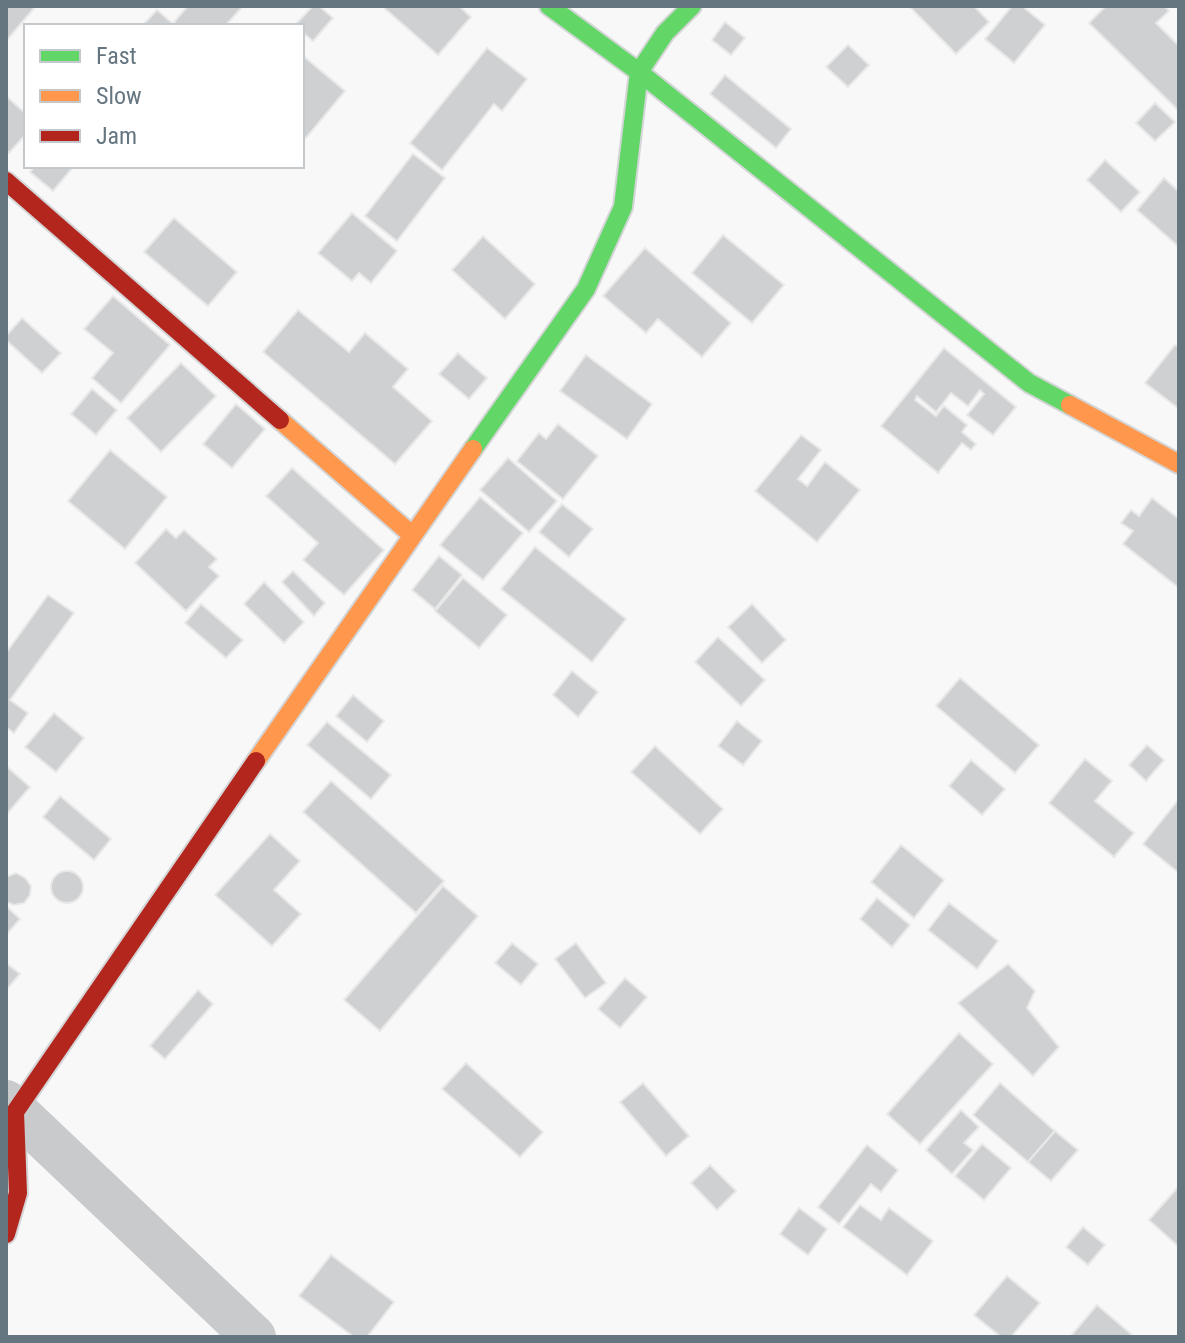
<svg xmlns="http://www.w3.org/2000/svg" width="1185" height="1343" viewBox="0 0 1185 1343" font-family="'Roboto Condensed',sans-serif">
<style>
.building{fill:#cfd0d1;stroke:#e8e8e8;stroke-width:2}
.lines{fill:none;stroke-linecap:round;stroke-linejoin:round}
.fast-casing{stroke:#d4d5d6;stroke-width:22}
.slow-casing{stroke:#d4d5d6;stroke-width:22}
.jam-casing{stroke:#d4d5d6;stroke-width:22}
.street{stroke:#c9cacb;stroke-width:44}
.fast{stroke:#63d668;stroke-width:18}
.slow{stroke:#ff974d;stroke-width:18}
.jam{stroke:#b3261e;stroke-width:18}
</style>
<rect width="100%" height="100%" fill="#f8f8f8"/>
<g class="building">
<path d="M6,6h30l-30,35z"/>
<path d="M188,6h55l-18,20h-46l-5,-4z"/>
<path d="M313,6h6l14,12 -20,23 -11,-9v-6l-7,-1z"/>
<path d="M382,6h77l12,11 -33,38z"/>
<path d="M909,6h65l15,16 -33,32z"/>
<path d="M1012,6h10l23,19 -31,38 -29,-24z"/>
<path d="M1106,6h58l5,5 -13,12 23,23v65l-90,-88z"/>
<path d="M157,10l16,14 -2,2h-29z"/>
<path d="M725,22l20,16 -14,17 -19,-15z"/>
<path d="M848,45l21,20 -21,22 -22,-20z"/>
<path d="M487,48l40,31 -25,32 -8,-7 -52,66 -32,-27z"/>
<path d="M302,55l43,36 -39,47 -4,-3z"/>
<path d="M725,75l66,54 -15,19 -66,-54z"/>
<path d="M6,96l20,18v20l-17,19 -3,-3z"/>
<path d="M1155,103l20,19 -20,19 -19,-18z"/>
<path d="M413,154l32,24 -48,63 -32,-25z"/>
<path d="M1105,160l35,32 -19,20 -34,-32z"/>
<path d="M35,166h39l-21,25 -23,-19z"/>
<path d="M1164,178l15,14v55l-42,-37z"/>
<path d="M352,213l45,38 -26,32 -12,-10 -7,8 -34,-28z"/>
<path d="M174,218l63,54 -29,34 -64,-54z"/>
<path d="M723,235l61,50 -32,38 -60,-50z"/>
<path d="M483,236l52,48 -30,35 -53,-49z"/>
<path d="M645,248l86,75 -29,34 -44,-38 -12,14 -43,-37z"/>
<path d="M113,296l57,49 -49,58 -29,-25 21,-25 -29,-24z"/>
<path d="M298,310l51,42 16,-19 43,36 -15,18 39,34 -37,43 -132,-112z"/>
<path d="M22,318l39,35 -19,20 -36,-33v-4z"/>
<path d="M1175,345l4,2 -1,61 -33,-25z"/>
<path d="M944,348l72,59 -23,28 -26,-20 17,-21 -4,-4 -12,16 -17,-13 -15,19 -19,-16 -2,4 21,16 8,-10 23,19 -5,7 14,12 -5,6 -9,-7 -24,30 -57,-47z"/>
<path d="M458,353l29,25 -18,21 -30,-25z"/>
<path d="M586,355l66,49 -25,35 -67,-48z"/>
<path d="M181,363l35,33 -55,56 -34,-34z"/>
<path d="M92,389l25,21 -21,25 -25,-21z"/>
<path d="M236,404l29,25 -33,39 -29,-24z"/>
<path d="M558,424l40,32 -35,43 -46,-38 22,-28 7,6z"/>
<path d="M801,435l20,15 -23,29 9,7 18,-24 35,28 -43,52 -62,-51z"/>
<path d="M110,450l57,47 -42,52 -57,-48z"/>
<path d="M508,458l49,43 -28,31 -49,-42z"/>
<path d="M292,468l92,82 -40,45 -41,-35 15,-17 -52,-47z"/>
<path d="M480,497l43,36 -40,47 -43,-35z"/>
<path d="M1152,498l27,21v69l-56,-44 10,-13 -12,-8 10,-13 8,6z"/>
<path d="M562,504l31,25 -24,28 -30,-25z"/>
<path d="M166,529l10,9 8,-8 33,29 -8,8 10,9 -33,35 -51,-48z"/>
<path d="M535,547l91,72 -34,43 -91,-73z"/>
<path d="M439,556l23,19 -27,34 -23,-19z"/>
<path d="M293,571l32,32 -11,13 -32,-34z"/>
<path d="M463,578l44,37 -28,33 -44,-37z"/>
<path d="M264,582l40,40 -20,21 -40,-39z"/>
<path d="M48,595l26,18 -64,87 18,13 -14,20 -8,-6v-74z"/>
<path d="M201,604l42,36 -17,18 -41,-35z"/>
<path d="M752,604l34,36 -24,23 -34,-36z"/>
<path d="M718,637l47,43 -24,26 -46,-44z"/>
<path d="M572,671l26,21 -20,25 -25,-22z"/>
<path d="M960,678l79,67 -24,28 -79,-67z"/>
<path d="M353,695l31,26 -17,21 -31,-26z"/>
<path d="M54,713l30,25 -28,34 -31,-25z"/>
<path d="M737,721l25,20 -19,24 -25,-19z"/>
<path d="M327,722l64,53 -20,24 -64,-54z"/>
<path d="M1147,745l17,15 -18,21 -17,-16z"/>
<path d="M655,746l68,63 -23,25 -69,-62z"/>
<path d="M1085,759l27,22 -17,20 39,32 -20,24 -65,-54z"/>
<path d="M971,760l34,29 -23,26 -33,-29z"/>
<path d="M6,766l24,21 -24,28z"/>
<path d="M331,781l113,100 -28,32 -113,-101z"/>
<path d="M60,796l51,43 -17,21 -51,-43z"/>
<path d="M1179,799v74l-36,-29z"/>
<path d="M270,834l30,27 -26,29 27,24 -29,32 -57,-51z"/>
<path d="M901,845l43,35 -30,38 -43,-36z"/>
<circle cx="67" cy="887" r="16"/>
<path d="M16,873l9,5 6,8 -1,9 -6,8 -10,2 -8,-3v-25z"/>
<path d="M443,886l35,30 -98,115 -36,-31z"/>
<path d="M877,898l33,27 -18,22 -32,-28z"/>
<path d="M949,903l49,38 -21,28 -49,-39z"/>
<path d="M6,906l14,13 -14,16z"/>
<path d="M512,943l26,21 -17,21 -26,-22z"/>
<path d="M576,943l30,40 -21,15 -30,-39z"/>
<path d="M6,963l14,11 -14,16z"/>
<path d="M1008,964l27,27 -8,17 32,39 -26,29 -75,-73z"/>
<path d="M625,978l22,19 -27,31 -22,-19z"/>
<path d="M198,990l15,14 -48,55 -15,-13z"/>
<path d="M959,1033l34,31 -73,80 -33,-30z"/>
<path d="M466,1063l77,69 -23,25 -78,-68z"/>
<path d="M643,1083l46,53 -23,20 -46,-54z"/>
<path d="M1000,1083l55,48 -27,31 -55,-47z"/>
<path d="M961,1110l18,17 -15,16 9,7 -21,24 -26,-24z"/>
<path d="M1055,1131l23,19 -27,31 -23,-19z"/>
<path d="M982,1144l29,24 -27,32 -29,-24z"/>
<path d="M867,1145l31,25 -17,22 -10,-8 -32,40 -21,-17z"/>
<path d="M710,1165l26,26 -19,19 -26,-27z"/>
<path d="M1179,1186v61l-30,-27z"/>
<path d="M860,1205l21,15 8,-12 44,33 -26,34 -64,-48z"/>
<path d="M799,1208l28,21 -19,26 -28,-21z"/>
<path d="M1083,1227l22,18 -17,20 -22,-18z"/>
<path d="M331,1255l63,47 -27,35h-13l-55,-41z"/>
<path d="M1007,1276l33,27 -29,34h-10l-27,-22z"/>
<path d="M1097,1305l34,29 -3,3h-58z"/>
</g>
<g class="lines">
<g class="fast-casing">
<g id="fast">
<path d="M549,6l90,66 390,311 41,22"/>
<path d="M473,449l113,-160 37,-82 16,-135 26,-39 27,-27"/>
</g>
</g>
<g class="slow-casing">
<g id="slow">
<path d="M1070,405l109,59"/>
<path d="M280,420l132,115"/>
<path d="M256,761l217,-312"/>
</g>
</g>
<g class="jam-casing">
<g id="jam">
<path d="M6,181l274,239"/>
<path d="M6,1234l12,-41 -3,-81 241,-351"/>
</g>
</g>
<path class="street" d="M6,1102l248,235"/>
<use href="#fast" class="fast"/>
<use href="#slow" class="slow"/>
<use href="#jam" class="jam"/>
</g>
<rect width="1185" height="1343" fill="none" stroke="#667680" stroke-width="16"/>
<rect x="24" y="24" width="280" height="144" fill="#ffffff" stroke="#c2c8cc" stroke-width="2"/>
<rect x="40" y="50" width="40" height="12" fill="#63d668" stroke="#c2c8cc" stroke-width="2"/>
<text x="96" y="64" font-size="24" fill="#667680">Fast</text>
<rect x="40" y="90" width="40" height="12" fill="#ff974d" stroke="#c2c8cc" stroke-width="2"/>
<text x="96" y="104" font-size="24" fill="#667680">Slow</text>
<rect x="40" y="130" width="40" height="12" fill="#b3261e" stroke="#c2c8cc" stroke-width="2"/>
<text x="96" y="144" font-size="24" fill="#667680">Jam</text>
</svg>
